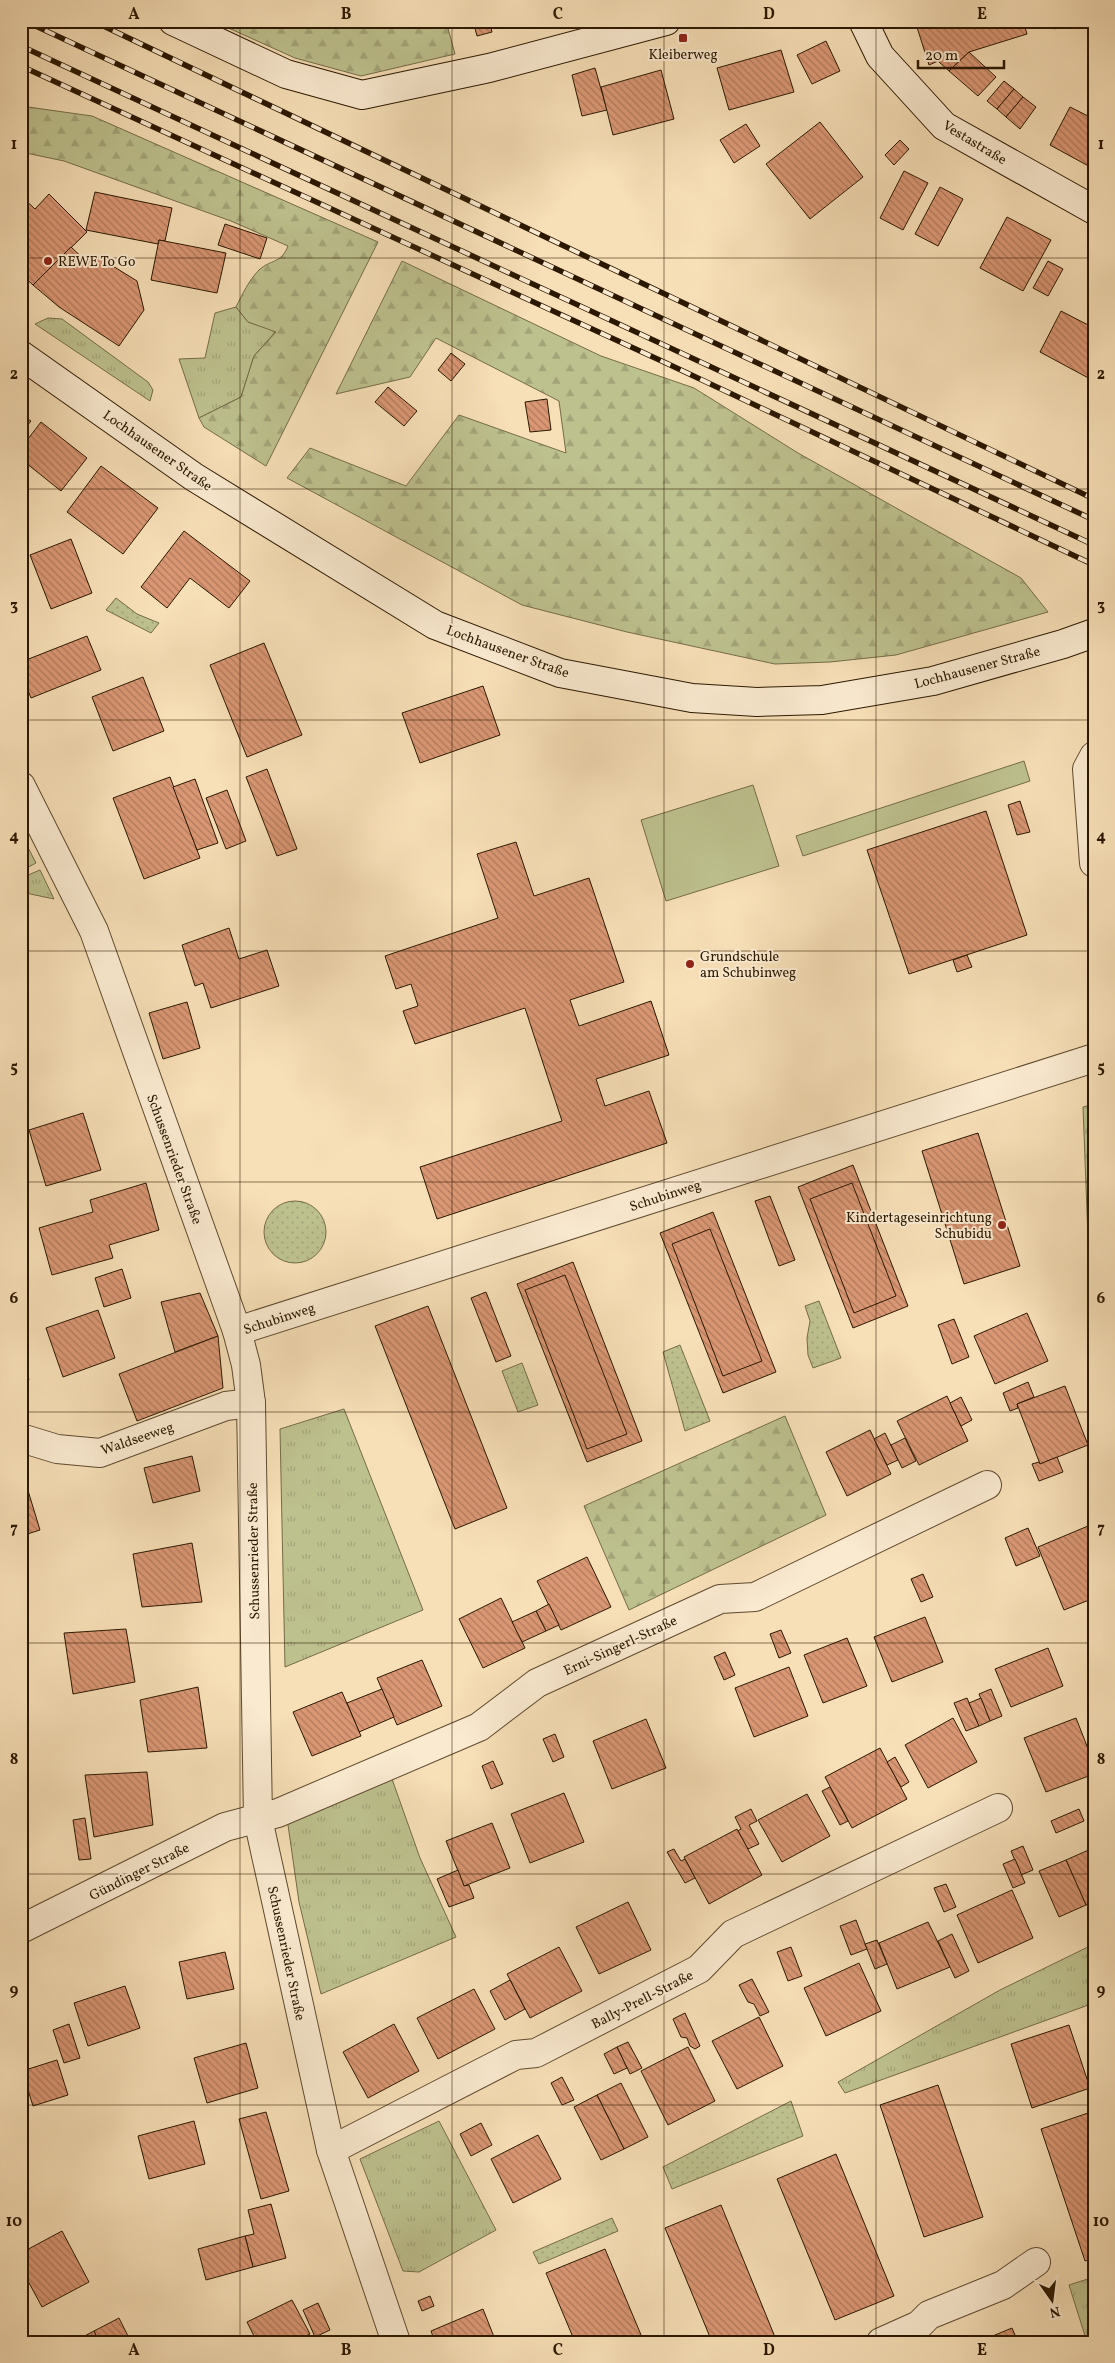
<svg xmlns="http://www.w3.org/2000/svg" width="1115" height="2363" viewBox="0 0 1115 2363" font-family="Vollkorn,serif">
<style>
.grass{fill:url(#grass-tufts);stroke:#746c48}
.forest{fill:url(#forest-firs);stroke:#746c48}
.park{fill:url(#park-dots);stroke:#746c48}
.garden{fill:#bdc18e;stroke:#746c48}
.building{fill:url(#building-back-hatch);stroke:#2b1801}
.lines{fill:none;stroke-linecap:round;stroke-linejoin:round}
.street-casing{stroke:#5e4a2e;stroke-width:30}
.secondary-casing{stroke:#2b1801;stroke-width:30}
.street{stroke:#faead0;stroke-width:28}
.secondary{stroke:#faead0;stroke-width:28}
.rail-casing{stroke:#2b1801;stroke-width:5.5}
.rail{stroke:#faead0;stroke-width:4;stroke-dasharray:11;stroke-linecap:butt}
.grid{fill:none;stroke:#2b1801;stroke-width:1;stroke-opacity:0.55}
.poi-dot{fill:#8f2418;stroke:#faead0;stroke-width:2}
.labels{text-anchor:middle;stroke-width:4;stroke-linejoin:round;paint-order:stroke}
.poi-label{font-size:14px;fill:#2b1801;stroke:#faead0;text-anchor:start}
.street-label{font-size:14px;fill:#2b1801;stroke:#faead0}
.neatline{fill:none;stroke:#2b1801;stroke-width:2}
.grid-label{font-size:16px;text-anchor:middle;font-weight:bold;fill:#2b1801}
</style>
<defs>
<pattern id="grass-tufts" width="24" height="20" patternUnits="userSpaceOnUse" patternTransform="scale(1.25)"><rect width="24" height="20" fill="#bdc18e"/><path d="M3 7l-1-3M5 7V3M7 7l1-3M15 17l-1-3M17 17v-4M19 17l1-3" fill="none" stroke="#a3a579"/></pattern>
<pattern id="forest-firs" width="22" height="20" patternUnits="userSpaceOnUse" patternTransform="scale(1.25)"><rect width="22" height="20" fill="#bdc18e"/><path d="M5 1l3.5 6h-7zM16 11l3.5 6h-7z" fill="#a3a579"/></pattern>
<pattern id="park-dots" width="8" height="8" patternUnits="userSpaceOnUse" patternTransform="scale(1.25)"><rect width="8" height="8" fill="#bdc18e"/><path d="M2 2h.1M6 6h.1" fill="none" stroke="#a3a579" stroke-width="1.8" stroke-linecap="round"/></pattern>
<pattern id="building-back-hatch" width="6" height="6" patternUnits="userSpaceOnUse" patternTransform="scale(1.25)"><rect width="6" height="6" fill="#da9774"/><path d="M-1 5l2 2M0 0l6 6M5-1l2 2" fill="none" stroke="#b17a5d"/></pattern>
</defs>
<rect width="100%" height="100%" fill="#f7dfb7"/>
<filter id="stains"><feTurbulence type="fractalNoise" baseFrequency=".004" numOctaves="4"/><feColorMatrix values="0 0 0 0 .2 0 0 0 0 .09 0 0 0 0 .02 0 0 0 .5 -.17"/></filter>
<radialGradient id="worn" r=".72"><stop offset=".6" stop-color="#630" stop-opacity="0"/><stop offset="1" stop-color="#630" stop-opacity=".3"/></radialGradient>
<g class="grass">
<path d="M236,307l12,15 28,9 -22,25 -13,41 -42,21 -20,-59 26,-1 10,-45z"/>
<path d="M48,318l14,1 86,63 5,8 -3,11 -115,-77z"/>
<path d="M21,834l15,29 -15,8z"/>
<path d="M40,870l14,29 -33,-7v-14z"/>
<path d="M1094,1104v160l-5,1 -6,-158z"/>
<path d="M344,1409l79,201 -138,57 -5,-238z"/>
<path d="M392,1779l28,79 36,79 -135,57 -22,-92 -12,-84z"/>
<path d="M1094,1944v59l-249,90 -7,-11 162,-92z"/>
<path d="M439,2121l57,109 -77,42 -16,-1 -43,-112z"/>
<path d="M1094,2277v65h-7l-18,-57z"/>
</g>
<g class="forest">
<path d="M213,21h233l9,33 -94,22 -66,-18z"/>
<path d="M21,106l71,10 286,126 -112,224 -62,-39 -5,-9 42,-21 13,-41 22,-24 -28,-10 -12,-15c6,-12 13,-27 23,-37 12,-11 22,-6 29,-24l-57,-25 -167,-60 -43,-9z"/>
<path d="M402,261l199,95 93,32 104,65 223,125 27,34 -152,43 -66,7 -55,2 -148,-32 -105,-27 -235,-127 23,-30 96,38 53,-71 107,38 -7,-52 -123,-63 -26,39 -74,17z"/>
<path d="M785,1416l41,99 -197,95 -45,-104z"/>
</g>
<g class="park">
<path d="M116,598l21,16 22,9 -8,10 -45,-23z"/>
<circle cx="295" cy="1232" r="31"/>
<path d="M819,1301l22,57 -28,10 -5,-13 -1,-17 3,-17 -5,-15z"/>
<path d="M680,1345l30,76 -25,10 -22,-79z"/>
<path d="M522,1363l16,42 -20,7 -16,-41z"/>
<path d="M791,2101l12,35 -131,53 -9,-22z"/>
<path d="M612,2218l6,13 -79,33 -6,-12z"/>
</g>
<g class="garden">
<path d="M1024,761l6,20 -227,75 -7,-20z"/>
<path d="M753,785l26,81 -113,35 -25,-81z"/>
</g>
<g class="building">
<path d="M473,21h16l3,11 -15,4z"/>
<path d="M489,21h24l-22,6z"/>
<path d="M915,21h108l4,13 -58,18 -20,19 -11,-10 -9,4z"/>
<path d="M1023,21h21l-20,6z"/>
<path d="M1052,21h27l-25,8z"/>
<path d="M826,41l14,30 -28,13 -15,-29z"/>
<path d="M781,50l13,42 -65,18 -12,-42z"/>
<path d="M969,52l27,25 -18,19 -29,-25z"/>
<path d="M595,68l12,42 -25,6 -10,-41z"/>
<path d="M661,70l13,49 -61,16 -12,-48z"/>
<path d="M1004,81l10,8 -17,20 -10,-8z"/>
<path d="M1014,89l9,8 -17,20 -9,-8z"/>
<path d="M1023,97l13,10 -16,22 -14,-12z"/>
<path d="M1070,107l24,12v50l-44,-24z"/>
<path d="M820,122l43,55 -53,42 -44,-55z"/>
<path d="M746,124l14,22 -26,17 -14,-23z"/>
<path d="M900,140l9,9 -15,16 -9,-10z"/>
<path d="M904,171l24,12 -25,47 -23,-12z"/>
<path d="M940,187l23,12 -25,47 -23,-12z"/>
<path d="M95,192l77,16 -7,33 -6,-1 -1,4 -72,-14z"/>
<path d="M49,194l38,38 -54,53 -12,-11v-78l14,13z"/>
<path d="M1007,217l44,23 -28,51 -43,-23z"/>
<path d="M225,224l42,14 -7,21 -42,-14z"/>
<path d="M159,240l67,13 -9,40 -66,-13z"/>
<path d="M71,247l17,16 7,-8 42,26 7,29 -25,36 -60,-39 -26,-22z"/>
<path d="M1048,261l15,8 -15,27 -15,-8z"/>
<path d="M1061,311l33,17v53l-54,-29z"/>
<path d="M451,353l14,11 -14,17 -13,-11z"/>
<path d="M388,387l29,24 -13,15 -29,-24z"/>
<path d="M547,399l4,31 -21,2 -5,-30z"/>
<path d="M21,415l10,6 -10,12z"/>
<path d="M41,422l46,36 -26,33 -40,-32v-11z"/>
<path d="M101,466l57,42 -35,46 -56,-42z"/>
<path d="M184,531l66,50 -21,27 -39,-30 -23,30 -26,-21z"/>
<path d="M71,539l21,54 -41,16 -21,-54z"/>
<path d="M87,636l14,34 -70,28 -10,-25v-11z"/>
<path d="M264,643l38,92 -55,22 -37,-92z"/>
<path d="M143,677l21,54 -51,20 -21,-54z"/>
<path d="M483,686l17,49 -80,28 -18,-50z"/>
<path d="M267,769l30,80 -20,7 -31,-79z"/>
<path d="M170,777l30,81 -56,21 -31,-81z"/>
<path d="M195,779l23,64 -21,7 -24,-63z"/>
<path d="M227,790l19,51 -20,8 -20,-51z"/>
<path d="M1020,801l10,31 -13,3 -9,-30z"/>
<path d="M986,811l41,124 -118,39 -42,-124z"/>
<path d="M516,842l18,54 55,-18 35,104 -54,18 9,26 72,-25 18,54 -73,24 9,27 44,-15 18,52 -230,76 -17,-52 142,-46 -37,-113 -110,36 -12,-33 15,-5 -7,-22 -15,5 -11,-33 113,-38 -21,-64z"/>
<path d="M229,928l10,31 28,-9 12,36 -68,22 -8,-25 -8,3 -13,-41z"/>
<path d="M967,955l5,12 -15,5 -4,-12z"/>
<path d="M187,1002l13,46 -37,11 -14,-46z"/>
<path d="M83,1113l18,57 -55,16 -17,-56z"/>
<path d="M978,1133l42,133 -56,18 -42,-133z"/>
<path d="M853,1165l55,141 -55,22 -55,-141z"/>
<path d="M146,1183l13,47 -50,15 4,13 -61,17 -13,-47 54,-16 -3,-12z"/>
<path d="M852,1183l44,113 -42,17 -44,-114z"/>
<path d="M770,1196l25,64 -16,6 -24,-65z"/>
<path d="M713,1212l63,160 -53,21 -63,-160z"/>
<path d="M710,1229l52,132 -39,15 -51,-132z"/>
<path d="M573,1262l69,179 -55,21 -70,-178z"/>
<path d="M122,1269l9,29 -27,9 -9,-29z"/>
<path d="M565,1275l62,159 -40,15 -62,-159z"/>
<path d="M486,1292l25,64 -15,6 -25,-64z"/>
<path d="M200,1293l18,43 -43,16 -14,-50z"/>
<path d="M428,1306l79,202 -52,21 -80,-203z"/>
<path d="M98,1310l17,48 -52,19 -17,-49z"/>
<path d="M1027,1313l21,48 -53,23 -21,-48z"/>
<path d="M954,1319l15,38 -17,7 -14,-39z"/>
<path d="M218,1336l5,52 -86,33 -18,-47z"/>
<path d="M21,1352l8,28 -8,2z"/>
<path d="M1028,1382l6,15 -17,7 1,4 -8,3 -7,-18z"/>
<path d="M1065,1386l23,59 -48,19 -23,-60z"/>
<path d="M947,1396l21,45 -49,24 -22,-44z"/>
<path d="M961,1397l11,23 -11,6 -11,-23z"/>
<path d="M870,1430l21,44 -44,22 -21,-44z"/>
<path d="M885,1433l13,27 -11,5 -13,-26z"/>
<path d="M905,1438l11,23 -14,7 -11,-23z"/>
<path d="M192,1456l8,35 -47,12 -9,-35z"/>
<path d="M1057,1457l6,15 -24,9 -7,-17 7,-2 1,2z"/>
<path d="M26,1484l14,46 -19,6v-50z"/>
<path d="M1088,1526l6,14v58l-30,12 -26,-63z"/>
<path d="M1028,1528l12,28 -24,10 -11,-28z"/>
<path d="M192,1543l10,59 -60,5 -9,-53z"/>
<path d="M587,1557l24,50 -50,23 -24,-49z"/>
<path d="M923,1574l10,23 -12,5 -10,-23z"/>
<path d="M501,1598l24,50 -42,20 -24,-49z"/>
<path d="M549,1604l10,21 -13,6 -10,-20z"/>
<path d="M536,1611l10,20 -24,11 -10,-20z"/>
<path d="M925,1617l18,45 -51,20 -18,-45z"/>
<path d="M126,1629l9,53 -62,12 -9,-61z"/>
<path d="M781,1630l10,23 -12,5 -9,-24z"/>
<path d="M847,1638l20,48 -44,17 -19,-48z"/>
<path d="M1048,1648l15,38 -52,21 -16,-38z"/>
<path d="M725,1652l10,23 -11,5 -10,-23z"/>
<path d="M422,1660l20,46 -45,19 -20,-47z"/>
<path d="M789,1667l19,49 -54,21 -19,-49z"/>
<path d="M198,1687l9,61 -59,4 -8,-52z"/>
<path d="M382,1689l12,28 -35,15 -12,-29z"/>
<path d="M991,1689l11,27 -12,5 -11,-27z"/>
<path d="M342,1692l19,44 -49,20 -19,-44z"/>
<path d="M967,1698l12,28 -13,5 -12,-28z"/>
<path d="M981,1698l9,23 -11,5 -10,-23z"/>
<path d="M953,1718l24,44 -49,26 -23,-43z"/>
<path d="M1076,1718l18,46v10l-48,18 -22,-54z"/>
<path d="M646,1719l20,49 -54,21 -19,-48z"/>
<path d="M555,1734l9,23 -11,5 -10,-23z"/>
<path d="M880,1748l27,51 -55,29 -27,-51z"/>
<path d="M895,1757l14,25 -8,5 -14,-25z"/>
<path d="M493,1761l10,23 -12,5 -9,-23z"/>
<path d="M147,1772l6,53 -59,12 -9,-62z"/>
<path d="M830,1787l18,34 -8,4 -18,-34z"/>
<path d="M564,1793l20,49 -54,21 -19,-49z"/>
<path d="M807,1794l23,42 -48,26 -24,-42z"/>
<path d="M751,1809l6,12 -8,4 10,19 -11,5 -10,-18 3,-2 -6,-12z"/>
<path d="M1079,1809l5,12 -28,12 -5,-12z"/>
<path d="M85,1818l6,41 -12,1 -6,-40z"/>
<path d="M492,1823l18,45 -46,18 -18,-45z"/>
<path d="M737,1829l25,46 -53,29 -25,-47z"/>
<path d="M1023,1846l10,24 -12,5 -10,-24z"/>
<path d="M1093,1848l1,54 -8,3 -20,-45z"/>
<path d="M674,1849l7,12 4,-2 10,19 -10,5 -18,-31z"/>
<path d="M1015,1859l10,24 -12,5 -10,-24z"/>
<path d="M1066,1860l20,45 -27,12 -20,-46z"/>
<path d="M458,1870l6,16 5,-1 5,13 -25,9 -12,-28z"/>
<path d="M946,1884l10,23 -12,5 -10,-24z"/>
<path d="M1012,1890l21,48 -55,25 -21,-48z"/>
<path d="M628,1902l23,48 -52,24 -23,-47z"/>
<path d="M856,1920l11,29 -16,6 -11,-29z"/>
<path d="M928,1922l22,45 -53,22 -18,-46z"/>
<path d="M952,1934l17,37 -14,7 -17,-37z"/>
<path d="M877,1940l10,24 -12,5 -10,-25z"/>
<path d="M559,1947l23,44 -52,27 -23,-44z"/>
<path d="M791,1947l11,29 -14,5 -11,-29z"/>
<path d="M225,1952l9,37 -47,10 -8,-37z"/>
<path d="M859,1963l22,48 -55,25 -22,-48z"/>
<path d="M752,1979l17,33 -9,4 -6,-12 -6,-2 -9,-17z"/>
<path d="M510,1980l15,29 -20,11 -15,-29z"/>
<path d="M125,1986l15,42 -52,18 -14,-43z"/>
<path d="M474,1989l21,40 -57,30 -21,-41z"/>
<path d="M685,2013l15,33 -5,3 -5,-3 -3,-8 -6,-1 -8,-18z"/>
<path d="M759,2017l24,49 -46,23 -25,-48z"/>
<path d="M69,2024l11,34 -16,5 -11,-33z"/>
<path d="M394,2024l25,47 -51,27 -25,-46z"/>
<path d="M1069,2025l21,63 -58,20 -21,-64z"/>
<path d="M628,2042l14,26 -12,6 -13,-27z"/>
<path d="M246,2043l12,45 -51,15 -13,-45z"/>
<path d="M617,2047l10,21 -13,6 -10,-20z"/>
<path d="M688,2047l27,54 -47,24 -27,-54z"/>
<path d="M57,2060l11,35 -35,11 -11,-35z"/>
<path d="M562,2077l12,23 -12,5 -11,-22z"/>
<path d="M621,2083l27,54 -24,12 -27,-54z"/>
<path d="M938,2085l45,132 -59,20 -44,-132z"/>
<path d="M597,2095l27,54 -23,11 -27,-53z"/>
<path d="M1094,2111v147l-9,3 -44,-132z"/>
<path d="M266,2112l23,79 -28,8 -22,-80z"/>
<path d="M194,2121l11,43 -56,15 -11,-43z"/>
<path d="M481,2123l11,22 -21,11 -11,-22z"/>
<path d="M538,2135l23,44 -48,24 -22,-44z"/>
<path d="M836,2154l58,142 -59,24 -58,-141z"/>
<path d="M271,2204l15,54 -33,9 -8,-31 9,-2 -6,-24z"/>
<path d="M721,2205l56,137h-65l-47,-114z"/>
<path d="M62,2231l27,51 -47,25 -21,-39v-15z"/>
<path d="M245,2236l8,31 -47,13 -8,-31z"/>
<path d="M605,2249l39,93h-69l-29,-69z"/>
<path d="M430,2296l4,10 -12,5 -4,-10z"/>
<path d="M292,2300l18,34 -16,8h-37l-10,-20z"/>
<path d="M318,2303l12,27 -15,7 -12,-27z"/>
<path d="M483,2309l13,33h-61l-4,-11z"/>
<path d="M119,2318l12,24h-32l-5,-11z"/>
<path d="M1012,2328l6,14h-40z"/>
<path d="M94,2331l5,11h-26z"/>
</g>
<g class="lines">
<g class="street-casing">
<g id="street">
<path d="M1094,756l-7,13 7,94"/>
<path d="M21,786l73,145 143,400 9,34 5,38 7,416 73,331 65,192"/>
<path d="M237,1331l857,-273"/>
<path d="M21,1438l36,11 43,4 126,-47 25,-3"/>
<path d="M21,1929l204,-102 53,-14 201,-86 58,-44 183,-84 35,-2 232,-112"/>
<path d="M331,2150l185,-95 20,-2 163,-84 34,-35 265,-126"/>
<path d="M881,2342l38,-17 10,-10 74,-30 33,-23"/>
</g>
</g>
<g class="secondary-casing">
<g id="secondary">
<path d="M173,21l113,53 76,21 127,-27 177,-47"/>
<path d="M863,21l17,35 64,70 150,84"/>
<path d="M21,355l173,122 241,148 125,48 132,25 65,4 65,-2 111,-19 130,-37 31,-11"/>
</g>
</g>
<use href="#street" class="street"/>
<use href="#secondary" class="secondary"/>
<g class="rail-casing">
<g id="rail">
<path d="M25,21l1069,499"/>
<path d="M93,21l1001,478"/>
<path d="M21,46l1073,499"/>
<path d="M21,66l645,297 428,202"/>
</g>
</g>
<use href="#rail" class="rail"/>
</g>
<path class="grid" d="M240,21v2321M452,21v2321M664,21v2321M876,21v2321M21,258h1073M21,489h1073M21,720h1073M21,951h1073M21,1182h1073M21,1412h1073M21,1643h1073M21,1874h1073M21,2105h1073"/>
<g class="poi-dot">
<rect x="678" y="33" width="10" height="10" rx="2.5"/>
<circle cx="48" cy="261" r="5"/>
<circle cx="690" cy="964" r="5"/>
<circle cx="1002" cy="1225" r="5"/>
</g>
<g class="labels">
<g class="poi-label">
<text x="683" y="59" text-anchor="middle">Kleiberweg</text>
<text x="58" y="266">REWE To Go</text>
<text x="700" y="961">Grundschule<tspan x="700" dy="16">am Schubinweg</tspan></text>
<text x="992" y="1222" text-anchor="end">Kindertageseinrichtung<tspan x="992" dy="16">Schubidu</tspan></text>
</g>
<g class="street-label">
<text transform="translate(975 142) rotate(31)" y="5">Vestastraße</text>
<text transform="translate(158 450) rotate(35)" y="5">Lochhausener Straße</text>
<text transform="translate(508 651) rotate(20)" y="5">Lochhausener Straße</text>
<text transform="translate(977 667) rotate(-15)" y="5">Lochhausener Straße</text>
<text transform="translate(175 1159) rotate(70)" y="5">Schussenrieder Straße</text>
<text transform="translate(665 1195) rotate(-18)" y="5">Schubinweg</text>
<text transform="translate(279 1318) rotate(-18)" y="5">Schubinweg</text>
<text transform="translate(137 1438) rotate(-19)" y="5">Waldseeweg</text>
<text transform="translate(253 1551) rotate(-91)" y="5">Schussenrieder Straße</text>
<text transform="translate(620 1645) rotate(-25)" y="5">Erni-Singerl-Straße</text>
<text transform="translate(139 1871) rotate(-27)" y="5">Gündinger Straße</text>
<text transform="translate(287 1953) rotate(78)" y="5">Schussenrieder Straße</text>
<text transform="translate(642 1999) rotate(-27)" y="5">Bally-Prell-Straße</text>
</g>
</g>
<rect width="1115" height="2363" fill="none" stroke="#f7dfb7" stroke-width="55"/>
<g transform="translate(1052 2300) rotate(166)" stroke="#faead0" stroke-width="4" paint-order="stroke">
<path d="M0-4L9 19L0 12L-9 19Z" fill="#2b1801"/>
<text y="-8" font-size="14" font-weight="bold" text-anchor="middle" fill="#2b1801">N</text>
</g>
<path d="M918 60v8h86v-8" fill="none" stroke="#2b1801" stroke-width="2.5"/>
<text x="925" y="60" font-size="15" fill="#2b1801" stroke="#faead0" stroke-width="4" paint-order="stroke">20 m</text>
<rect x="28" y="28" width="1060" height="2308" class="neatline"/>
<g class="grid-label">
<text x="134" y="19">A</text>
<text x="346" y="19">B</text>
<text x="558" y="19">C</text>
<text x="769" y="19">D</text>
<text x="982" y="19">E</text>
<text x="14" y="149">1</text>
<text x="1101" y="149">1</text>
<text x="14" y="379">2</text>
<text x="1101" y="379">2</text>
<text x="14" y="610">3</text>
<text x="1101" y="610">3</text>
<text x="14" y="841">4</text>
<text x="1101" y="841">4</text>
<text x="14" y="1072">5</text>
<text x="1101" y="1072">5</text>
<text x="14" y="1303">6</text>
<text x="1101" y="1303">6</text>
<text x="14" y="1533">7</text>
<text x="1101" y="1533">7</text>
<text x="14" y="1764">8</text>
<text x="1101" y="1764">8</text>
<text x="14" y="1995">9</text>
<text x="1101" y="1995">9</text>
<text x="14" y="2226">10</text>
<text x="1101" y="2226">10</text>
<text x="134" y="2355">A</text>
<text x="346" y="2355">B</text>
<text x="558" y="2355">C</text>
<text x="769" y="2355">D</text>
<text x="982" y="2355">E</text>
</g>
<rect width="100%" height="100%" filter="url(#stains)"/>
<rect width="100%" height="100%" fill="url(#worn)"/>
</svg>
